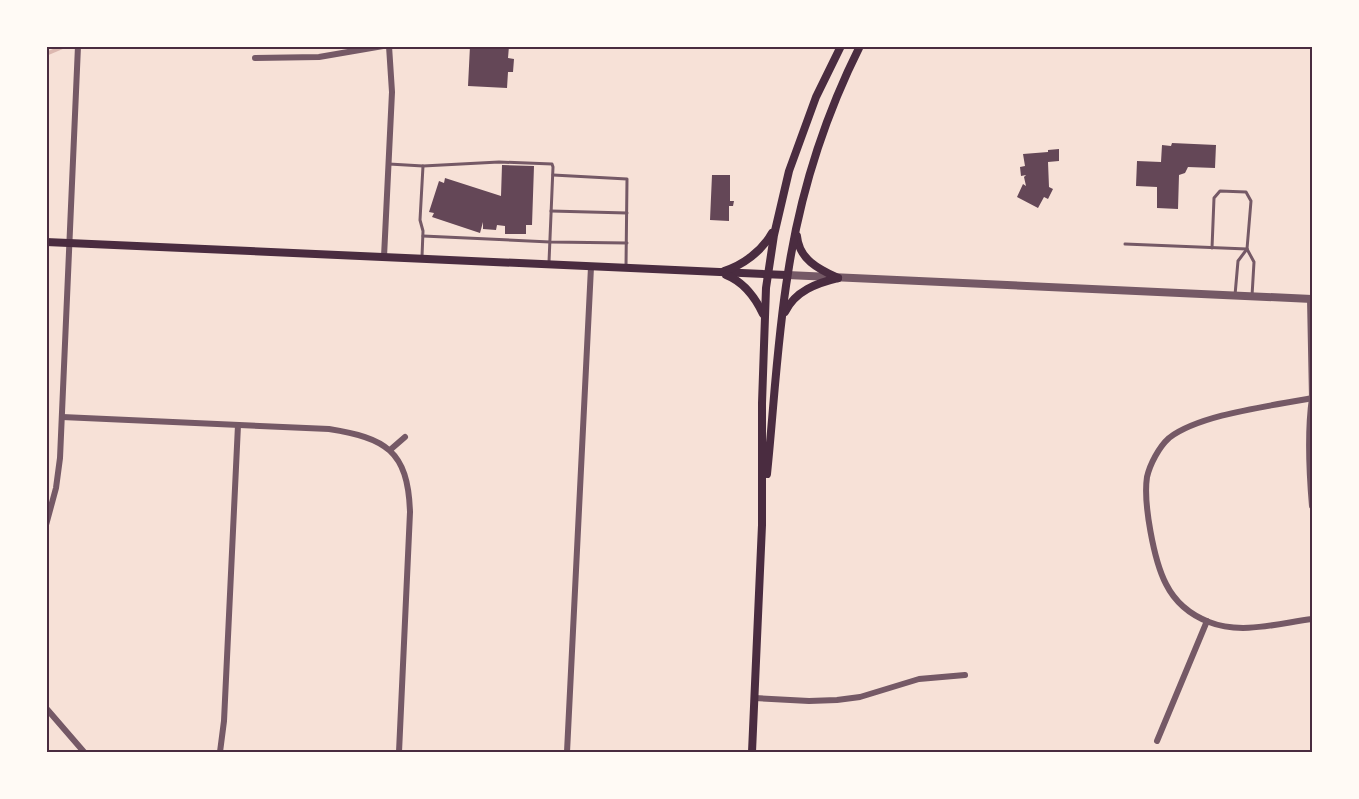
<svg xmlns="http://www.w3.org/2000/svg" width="1359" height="799" viewBox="0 0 1359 799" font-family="Arial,sans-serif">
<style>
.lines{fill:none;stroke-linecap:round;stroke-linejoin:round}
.stream{stroke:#dcb8b0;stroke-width:4}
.building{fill:#644757}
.service{stroke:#755966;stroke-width:3}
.minor{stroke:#755966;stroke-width:6}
.tertiary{stroke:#755966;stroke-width:8}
.secondary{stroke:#4a2c40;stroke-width:8}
.neatline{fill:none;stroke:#4a2c40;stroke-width:2}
</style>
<rect width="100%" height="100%" fill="#f7e1d7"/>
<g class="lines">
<path class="stream" d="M46,54l19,-8"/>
</g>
<g class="building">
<path d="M470,46h39l-1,12 6,1 -1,13h-5l-1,16 -39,-2z"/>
<path d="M1172,143l44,2 -1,23 -27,-1 -3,6 -6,2 -1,34 -21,-1v-21l-21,-1 1,-25 24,1 1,-17 9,1z"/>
<path d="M1059,149v12l-11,1 1,25 4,2 -5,10 -4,-2 -6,11 -21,-11 6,-13 3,2 -2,-9 2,-2 -5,1 -1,-9 5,-1 -2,-12 25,-2v-2z"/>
<path d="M502,165l32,1 -2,59h-6v9h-21v-8l-8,-1 -1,5 -13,-1v-7l-3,11 -48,-16 2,-4 -5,-1 10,-31 5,2 1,-5 56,18z"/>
<path d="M712,175h18v26h4l-1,5h-4v15l-19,-1z"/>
</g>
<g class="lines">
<g class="service">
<path d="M389,164l34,2 76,-4 53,2 1,3 -4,95"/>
<path d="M553,175l74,4 -1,88"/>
<path d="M551,211l76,2"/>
<path d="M423,236l127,6 77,1"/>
<path d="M1125,244l122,5"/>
<path d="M1212,248l2,-50 6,-7 26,1 5,9 -4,48 7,13 -2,34"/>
<path d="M422,257l1,-26 -3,-11 3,-54"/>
<path d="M1235,295l3,-34 9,-12"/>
</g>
<g class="minor">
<path d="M255,58l64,-1 64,-11"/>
<path d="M384,257l8,-165 -3,-46"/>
<path d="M1310,299l2,99c-5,35 -3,73 0,108"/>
<path d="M1312,398c-40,8 -112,16 -143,40 -10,9 -19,26 -22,39 -4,26 7,84 19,107 9,18 25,31 43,38 32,13 71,1 103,-3"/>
<path d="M62,417l267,12c56,9 79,21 81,83l-11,240"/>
<path d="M390,450l15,-13"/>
<path d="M46,525l10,-37 4,-30 18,-412"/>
<path d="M755,698l54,3 28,-1 23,-3 59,-18 46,-4"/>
<path d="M46,708l38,44"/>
<path d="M1157,741l50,-120"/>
<path d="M220,752l4,-31 14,-296"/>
<path d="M567,752l24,-485"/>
</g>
<path class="tertiary" d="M787,275l525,24"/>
<g class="secondary">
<path d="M797,236c2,23 21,33 41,42"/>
<path d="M46,242l741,33"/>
<path d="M724,271c19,-6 38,-20 48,-38"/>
<path d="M726,275c18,7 29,22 37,39"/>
<path d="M785,312c10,-21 32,-29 53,-34"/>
<path d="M767,474c7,-67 10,-135 21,-201 12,-79 36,-155 72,-227"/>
<path d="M752,752l10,-227v-122l4,-115 8,-53 15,-64 27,-74 25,-51"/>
</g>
</g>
<rect width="1359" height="799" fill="none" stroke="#fffaf5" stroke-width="96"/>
<rect x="48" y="48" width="1263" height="703" class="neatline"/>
</svg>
